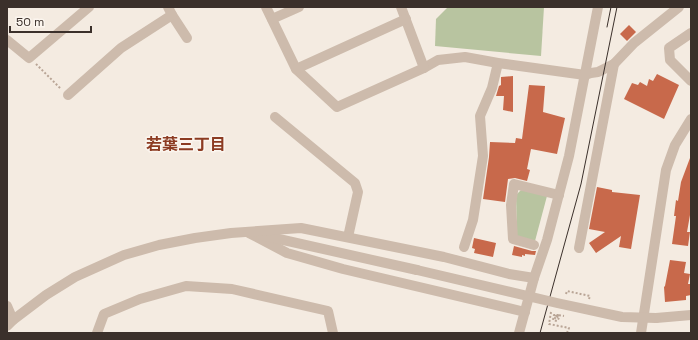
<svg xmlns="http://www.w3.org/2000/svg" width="698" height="340" viewBox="0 0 698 340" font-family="'Space Grotesk','Noto Sans JP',sans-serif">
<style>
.green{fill:#b8c4a0}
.building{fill:#c8694b}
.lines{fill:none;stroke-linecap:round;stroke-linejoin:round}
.path{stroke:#b9a596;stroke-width:2;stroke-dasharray:2 2;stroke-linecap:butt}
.minor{stroke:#cdbbac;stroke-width:10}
.tram{stroke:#3b302b;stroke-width:1}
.path-bridge{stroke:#b9a596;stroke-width:2;stroke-dasharray:2 2;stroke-linecap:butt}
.minor-bridge{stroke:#cdbbac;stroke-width:10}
.labels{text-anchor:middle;stroke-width:3;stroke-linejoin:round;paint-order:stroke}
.neighbourhood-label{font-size:16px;font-weight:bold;fill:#8c3b22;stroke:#fbf5ee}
</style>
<rect width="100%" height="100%" fill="#f4ebe1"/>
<g class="green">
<path d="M448,7h96l-3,49 -106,-10 1,-27z"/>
<path d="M521,190l26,6 -12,45 -18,-4 -1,-42z"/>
</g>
<g class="building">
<path d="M629,25l7,7 -9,9 -7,-7z"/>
<path d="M657,74l22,11 -15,34 -40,-20 8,-16 6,2 2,-3 7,4 2,-7 4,2z"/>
<path d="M513,76v36l-10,-2 1,-14h-8l3,-10 2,-1v-8z"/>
<path d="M529,85l16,1 -2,26 22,6 -8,36 -26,-5 -4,20 3,1 -3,11 -12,-3 -7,1 -3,23 -22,-3 6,-42 1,-15 25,1 1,-5 6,1z"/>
<path d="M690,158l1,57h-1l-3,17h3l-2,14 -16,-2 4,-28h-2l2,-16 2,1 3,-19z"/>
<path d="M597,187l15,3v2l28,3 -9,54 -12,-2 2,-11 -25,17 -7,-10 16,-11 -16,-3z"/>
<path d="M474,238l22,5 -3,14 -19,-4 1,-4 -3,-1z"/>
<path d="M514,246l18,5h4l-1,4 -10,-1v2l-3,-1v2l-10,-2z"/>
<path d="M670,260l16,2 -2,11 6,1 -2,10h3v11l-5,1v4l-21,2 -1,-15 1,-1z"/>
</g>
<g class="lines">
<g class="path">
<path d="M36,64l25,25"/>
<path d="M566,294l1,-3 23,5 -1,3"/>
<path d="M551,312l-2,12 20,4 -2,5"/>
<path d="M558,316l-2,3 -2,-2 3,-2 7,1"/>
</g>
<g class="minor">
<path d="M266,7l30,62 41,38 87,-39 14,-8 27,-3 33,6 87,12 6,-2 7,-1 16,-8 20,-21 45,-36"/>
<path d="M401,7l23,61"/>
<path d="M172,15l15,23"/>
<path d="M272,19l27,-12"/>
<path d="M691,33l-22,15 1,12 21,21"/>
<path d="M7,40l22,18 60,-51"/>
<path d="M296,69l110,-50"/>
<path d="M68,95l53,-47 51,-33 -4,-8"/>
<path d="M275,117l80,66 3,9 -10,45"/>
<path d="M249,233l38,20 56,16 182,43"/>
<path d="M261,235l156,35"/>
<path d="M534,245l-21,-6 -2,-34 3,-21 45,11"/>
<path d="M464,247l9,-27 10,-64 -3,-40 12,-28 6,-25"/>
<path d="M579,248l35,-184"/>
<path d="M7,306l6,14"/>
<path d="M656,318l35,-3"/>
<path d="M7,326l6,-6 33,-25 29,-18 49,-22 35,-10 36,-7 36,-5 70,-5 143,29 65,17 25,4"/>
<path d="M97,333l7,-19 36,-15 46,-13 46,3 96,22 5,22"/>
<path d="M519,333l15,-55 13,-38 22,-84 29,-149"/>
<path d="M641,333l25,-163 9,-25 16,-26"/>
</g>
<g class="tram">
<path d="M607,27l4,-20"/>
<path d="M540,333l41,-149 36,-177"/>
</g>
<path class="path-bridge" d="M558,316v-1h-4l-1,5 4,1 2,-3"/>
<path class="minor-bridge" d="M417,270l140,33 65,14 34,1"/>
</g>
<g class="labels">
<g class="neighbourhood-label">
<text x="186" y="150">若葉三丁目</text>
</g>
</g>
<rect width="698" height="340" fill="none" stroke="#3b302b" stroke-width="16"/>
<path d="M10 26v6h81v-6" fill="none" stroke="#3b302b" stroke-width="2"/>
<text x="16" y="26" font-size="12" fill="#3b302b" stroke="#fbf5ee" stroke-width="3" paint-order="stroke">50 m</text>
</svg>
